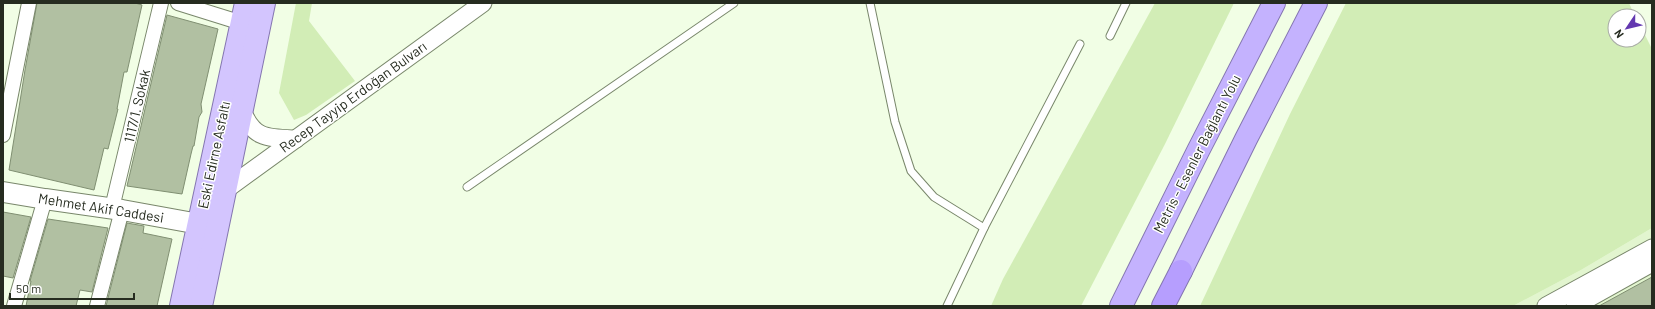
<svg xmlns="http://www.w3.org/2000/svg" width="1655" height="309" viewBox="0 0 1655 309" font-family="Barlow,sans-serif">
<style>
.built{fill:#e2f5cf}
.green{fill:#d2edb6}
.building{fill:#b1c0a2;stroke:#808f72}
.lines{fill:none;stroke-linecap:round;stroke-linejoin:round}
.service-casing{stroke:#79876b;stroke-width:9}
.minor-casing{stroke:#79876b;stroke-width:16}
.tertiary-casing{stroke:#79876b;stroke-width:19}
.secondary-casing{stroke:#79876b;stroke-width:22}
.primary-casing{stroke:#8476b0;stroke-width:24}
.trunk-casing{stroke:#8476b0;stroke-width:24}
.motorway-casing{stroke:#8476b0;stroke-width:24}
.service{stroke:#fff;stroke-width:7}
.minor{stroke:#fff;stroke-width:14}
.tertiary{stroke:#fff;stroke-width:17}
.secondary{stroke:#fff;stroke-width:20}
.primary{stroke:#d3c5fe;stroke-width:22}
.trunk{stroke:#c4b2fe;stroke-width:22}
.motorway{stroke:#b69efe;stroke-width:22}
.labels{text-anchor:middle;stroke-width:3;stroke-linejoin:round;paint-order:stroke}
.street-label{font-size:14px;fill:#262c20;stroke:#fff}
</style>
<rect width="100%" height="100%" fill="#f1fee5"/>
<path class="built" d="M1652,228v78h-139l68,-36z"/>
<g class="green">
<path d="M296,3h16l-3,18 46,60 -49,34 -12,5 -15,-27z"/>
<path d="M1155,3h79l-69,141 -84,162h-90l12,-27z"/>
<path d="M1346,3h283l6,13h-20v24h24v-17l13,26v179l-71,42 -68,36h-313l90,-192z"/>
</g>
<g class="building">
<path d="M37,3h98l7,2 -15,67h-3l-7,37h1l-10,40 -4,-1 -10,42 -85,-20 16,-100z"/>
<path d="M167,15l51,14 -17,75 1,8 -3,5 -5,29h-1l-2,8 -9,40 -55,-8z"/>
<path d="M3,212l28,5 -18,61 -10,-2z"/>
<path d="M48,219l60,9 -16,64 -12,-2 -4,16h-50l5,-25h-1z"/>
<path d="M127,223l17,3 -1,7 29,6 -15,67h-51z"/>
<path d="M1652,277v29h-53z"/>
</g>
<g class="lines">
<g class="service-casing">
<g id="service">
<path d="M870,3l25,119 16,49 23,26 50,31"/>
<path d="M1110,36l16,-33"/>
<path d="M467,187l267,-184"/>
<path d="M947,306l37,-78 96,-184"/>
</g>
</g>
<g class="minor-casing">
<g id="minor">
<path d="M178,3l64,20"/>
<path d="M3,135l26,-132"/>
<path d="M112,208l49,-205"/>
<path d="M14,306l31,-107"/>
<path d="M97,306l25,-96"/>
</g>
</g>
<g class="tertiary-casing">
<g id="tertiary">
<path d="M241,108c12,31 25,30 55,31"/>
<path d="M224,191l259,-188"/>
<path d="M1546,306l106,-58"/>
<path d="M1575,306l77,-43"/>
</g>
</g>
<g class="secondary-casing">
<path id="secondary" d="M3,192l42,7 77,11 77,14"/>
</g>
<g class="primary-casing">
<g id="primary">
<path d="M181,306l65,-303"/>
<path d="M201,306l63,-303"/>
</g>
</g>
<g class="trunk-casing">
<g id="trunk">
<path d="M1181,271l65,-132 70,-136"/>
<path d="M1121,306l77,-155 76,-148"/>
</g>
</g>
<g class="motorway-casing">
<path id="motorway" d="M1163,306l18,-35"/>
</g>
<use href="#service" class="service"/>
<use href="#minor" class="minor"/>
<use href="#tertiary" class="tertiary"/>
<use href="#secondary" class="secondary"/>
<use href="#primary" class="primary"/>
<use href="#trunk" class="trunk"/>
<use href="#motorway" class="motorway"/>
</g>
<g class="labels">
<g class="street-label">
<text transform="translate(353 97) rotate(-36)" y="5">Recep Tayyip Erdoğan Bulvarı</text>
<text transform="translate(137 106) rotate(-77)" y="5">1117/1. Sokak</text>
<text transform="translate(1197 154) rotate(-63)" y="5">Metris - Esenler Bağlantı Yolu</text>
<text transform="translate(214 155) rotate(-78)" y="5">Eski Edirne Asfaltı</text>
<text transform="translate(101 208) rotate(9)" y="5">Mehmet Akif Caddesi</text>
</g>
</g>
<rect width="1655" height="309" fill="none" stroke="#262c20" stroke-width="8"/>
<g transform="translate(1627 28) rotate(235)"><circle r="19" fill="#ffffff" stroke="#a8aba6"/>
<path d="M0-3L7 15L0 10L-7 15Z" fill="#6338b0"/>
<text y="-6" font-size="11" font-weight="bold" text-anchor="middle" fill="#262c20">N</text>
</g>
<path d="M10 293v6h124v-6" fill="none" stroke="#262c20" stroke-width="2"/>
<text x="16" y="293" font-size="12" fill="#262c20" stroke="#ffffff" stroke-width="3" paint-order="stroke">50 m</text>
</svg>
